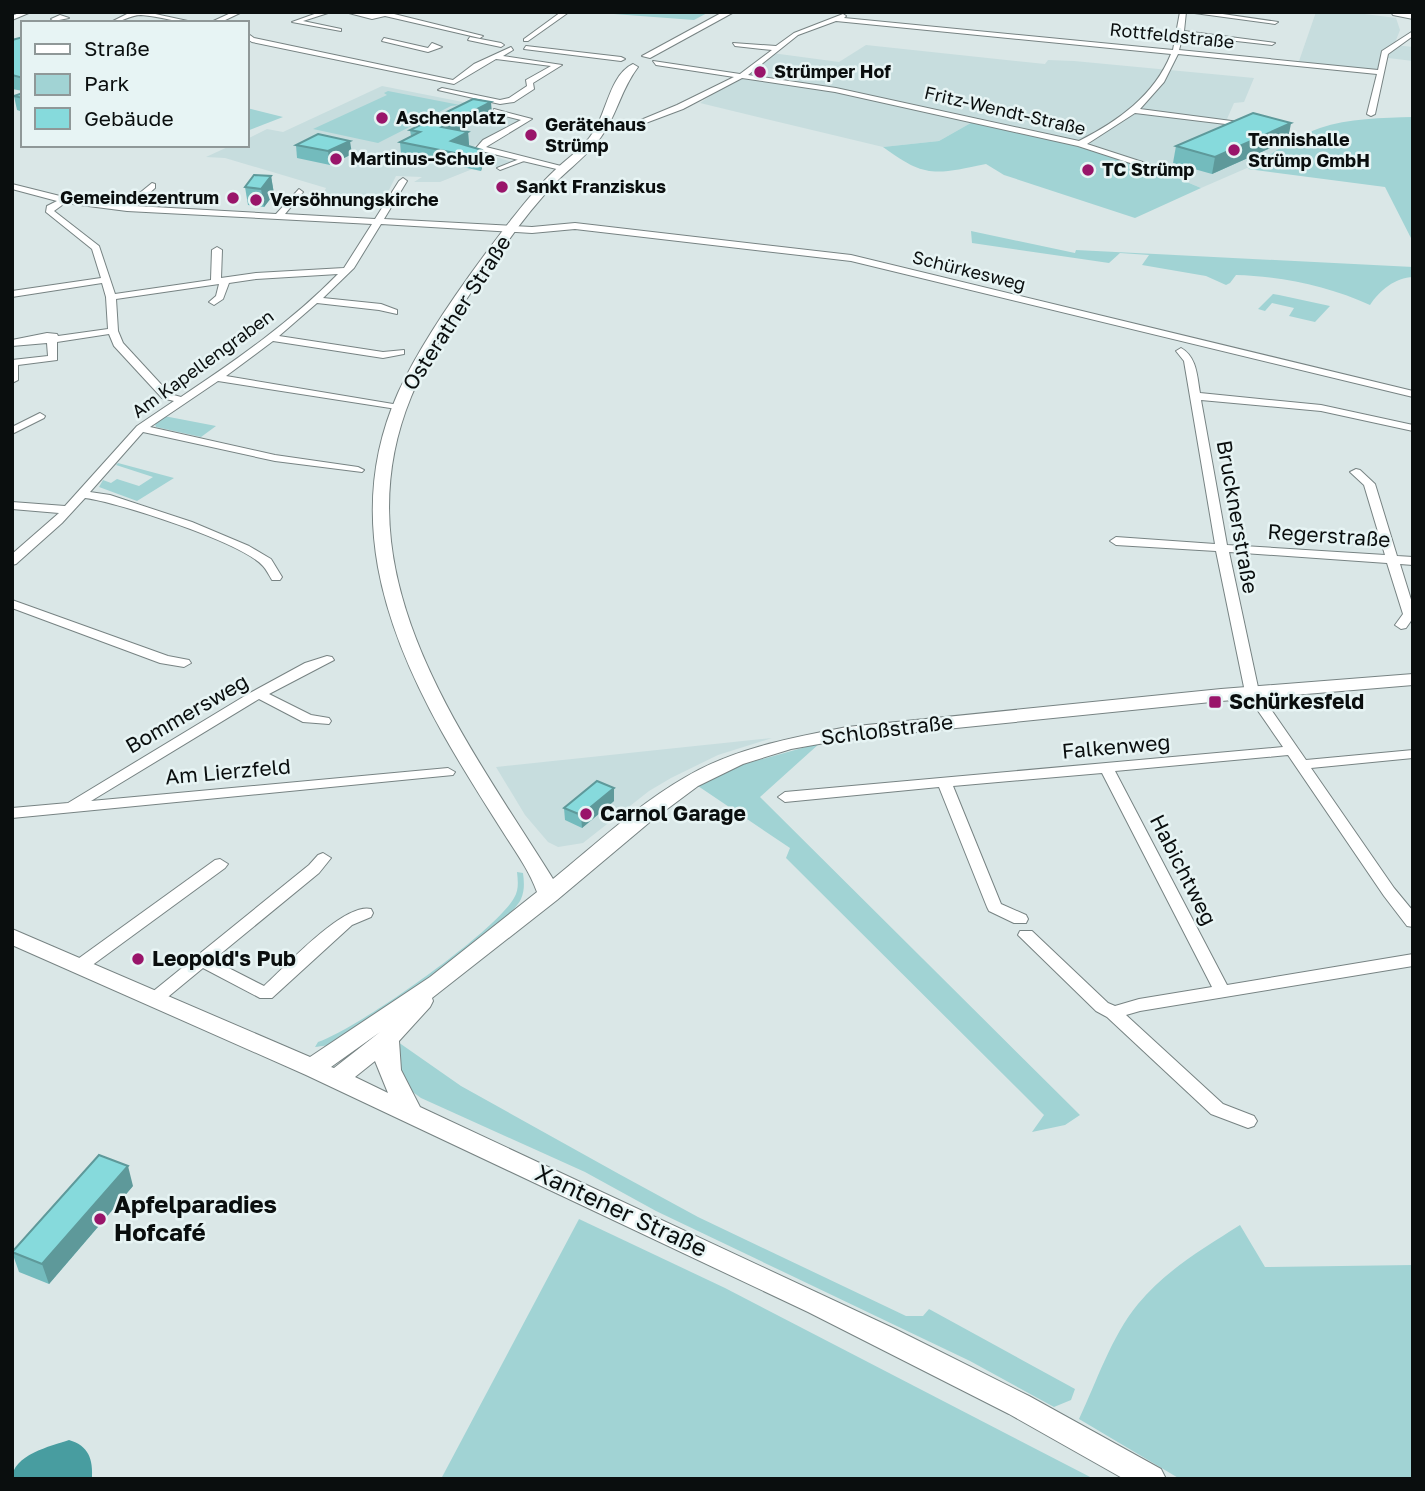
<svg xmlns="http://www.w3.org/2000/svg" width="1425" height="1491" viewBox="0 0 1425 1491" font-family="'Golos Text',sans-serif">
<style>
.built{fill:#c7ddde}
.green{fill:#a1d3d4}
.water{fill:#489da0}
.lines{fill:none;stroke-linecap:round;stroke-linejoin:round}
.pedestrian-casing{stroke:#778383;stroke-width:2}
.minor-casing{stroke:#778383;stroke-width:2}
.secondary-casing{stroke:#778383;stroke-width:2}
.motorway-casing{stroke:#778383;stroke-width:2}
.pedestrian{fill:#fff;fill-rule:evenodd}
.minor{fill:#fff;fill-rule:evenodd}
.secondary{fill:#fff;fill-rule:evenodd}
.motorway{fill:#fff;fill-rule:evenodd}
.wall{fill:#73bbbd}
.shaded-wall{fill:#5e999a}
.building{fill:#86dadc;stroke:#5e999a;stroke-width:2}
.poi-dot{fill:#99156a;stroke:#e7f4f4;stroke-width:2.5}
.labels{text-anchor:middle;stroke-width:5;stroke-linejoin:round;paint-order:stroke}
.far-street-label{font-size:18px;fill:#0a0e0e;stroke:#e7f4f4}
.far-poi-label{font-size:18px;font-weight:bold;fill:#0a0e0e;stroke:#e7f4f4;text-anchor:start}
.street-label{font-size:21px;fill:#0a0e0e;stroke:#e7f4f4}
.poi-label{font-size:21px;font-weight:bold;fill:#0a0e0e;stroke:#e7f4f4;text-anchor:start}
.near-poi-label{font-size:24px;font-weight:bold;fill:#0a0e0e;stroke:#e7f4f4;text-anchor:start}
.near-street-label{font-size:24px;fill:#0a0e0e;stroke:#e7f4f4}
</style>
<rect width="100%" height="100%" fill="#dae7e7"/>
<g class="built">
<path d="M1316,12h33l47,6 4,12 -6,15 19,2v14l-25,-3 -8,14 -82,-8z"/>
<path d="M866,45l179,19 3,-4 26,1 180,17 -10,24 -10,1 -7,16 66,21 -46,28 -46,20 -37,-16 -188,-52 -37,21 -56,6 -183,-44 72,-50 67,9z"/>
<path d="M382,86l106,21 36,12 -56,30 45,13 -15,5 -13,-3 -45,18h-26l8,-5 -26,-1 -10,20 -63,-2 3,-6 -101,-30 -19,-1 26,-12h15v-6l20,-10 16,3z"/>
<path d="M772,738l-54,17 -47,23 -22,13 -66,52 -25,4 -10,-5 -23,-27 -29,-48z"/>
</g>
<g class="green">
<path d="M587,12h122l-15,8z"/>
<path d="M388,91l72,14 -9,1 -73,37 -65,-14 74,-34 -3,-2z"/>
<path d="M247,108l36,9 -36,14z"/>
<path d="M1413,117v125l-28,-55 -137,-18c23,-15 46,-32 72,-41 28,-10 63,-10 93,-11z"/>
<path d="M976,120c77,18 153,36 225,68l-66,30 -131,-43 -18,-11c-50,10 -60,15 -103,-17l56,-6z"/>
<path d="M971,231l104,22 1,-3 337,17v10c-17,0 -34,14 -43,28 -41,-19 -90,-29 -134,-30l-6,8 -4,2 -20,-9 -64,-11 7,-10 -29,-2 -11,10 -137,-20z"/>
<path d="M1273,294l6,1 51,11 -15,16 -26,-6 5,-8 -22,-5 -7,8 -7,-2z"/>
<path d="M164,416l52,10 -15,11 -45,-10 -1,-3z"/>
<path d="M118,463l56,15 -37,23 -38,-14 4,-7 8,3 6,-4 22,7 14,-9 -37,-12z"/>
<path d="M820,743l-60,54 320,318 -15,10 -33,7 12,-17 -258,-257 4,-10 -92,-62 43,-21z"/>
<path d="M517,872l6,1c1,8 2,17 -2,26 -11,26 -155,128 -186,143 -7,4 -13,4 -20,5l3,-5c39,-13 176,-109 196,-144 5,-8 4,-17 3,-26z"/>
<path d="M398,1042l63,44 158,88 79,43 208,99h17l6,-7 146,80 -4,11 -17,7 -84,-46 -314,-150 -71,-39 -164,-74 -18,-13 -9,-35z"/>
<path d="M579,1219l146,69 369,191h-653z"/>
<path d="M1240,1225l25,42 148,-2v214h-233l-101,-60c18,-38 32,-82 59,-115 28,-34 66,-56 102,-79z"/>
</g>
<path class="water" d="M69,1440c20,6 24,19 23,39h-80c0,-24 39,-33 57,-39z"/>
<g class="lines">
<g class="pedestrian-casing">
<path id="pedestrian" d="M522,158l3,2 -1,1 -24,9 -3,-2z"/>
</g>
<g class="minor-casing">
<g id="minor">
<path d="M21,12h10l-19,8v-4z"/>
<path d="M131,12h15l51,11c-19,0 -37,-7 -56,-8 -11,0 -21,8 -32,8z"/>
<path d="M233,12h9l-23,11h-10z"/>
<path d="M320,12h11l-28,9 38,8v2l-49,-9z"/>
<path d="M345,12l33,2 -5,-2h13l97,24 -3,2 -95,-22 -13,3z"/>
<path d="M561,12h8l-41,29h-4v-2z"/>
<path d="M1180,12h6l-2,19 91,12 -3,2 -89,-10 -4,15 199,20 4,-19 31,-20v5l-25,18 -13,60 -4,2 -4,-2 10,-40 -199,-20 -14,28 -24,27 99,13h3v4l-107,-13 -48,31 80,26v4h-3l-86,-28 -243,-54 -93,-14 -59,31 -40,15 -7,-2 41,-17 57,-28 -78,-12 -3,-4 87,13 32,-24 -37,-4 -2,-3 43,3 18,-13 49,-19 3,2 -2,2 329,32zM836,21l335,33c-17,42 -53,67 -92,87l-243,-53 -88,-13 50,-40z"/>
<path d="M1187,12h22l69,10 -3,2z"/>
<path d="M60,15l9,3 -15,3 -3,-2z"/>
<path d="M247,33l7,5 199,42 21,-16 37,-17 2,3 -10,6 59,9 -29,18 1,6 -20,13 -14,2 -62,-14 4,-2 58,12 9,-2 18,-12 -1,-6 25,-14 -55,-7 -42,25 -202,-42 -5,-3z"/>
<path d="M470,37l31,6 3,2 -3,2 -33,-7z"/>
<path d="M384,38l44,10 4,-5 10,4 -14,5 -46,-11z"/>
<path d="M526,46l95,11 4,2 -4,2 -97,-12z"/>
<path d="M494,109l38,10 -46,28 79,20v4l-88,-21 -1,-2 7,-8 38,-20 -27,-7z"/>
<path d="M403,178l4,3 -23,38 148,8 43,-4 276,32 562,136v6l-562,-136 -276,-32 -43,4 -151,-9 -27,44 -31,30 58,6 16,6v4l-18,-4 -62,-7 -38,33 104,16 21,-2v4l-21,4 -110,-17 -47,35 173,29 5,3 -1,2 -185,-29 -68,46 125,28 83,12 6,3 -2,2 -87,-11 -132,-29 -53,60 20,3 82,27 57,24 22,13 11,18 -2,3h-8c-3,-5 -6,-11 -9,-14 -20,-23 -145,-64 -178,-68l-23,25 -46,41 -4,1v-11l47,-41 -47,-4v-7l53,4 72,-80 37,-25 -12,-3 -48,-52 -5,-12 -52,8v18l-39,5v15l-6,3v-23l36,-4 -1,-13 -35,3v-6l35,-7 10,1 1,2 50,-7 -2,-32 -4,-14 -90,14v-6l89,-13 -9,-29 -46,-37 1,-6 10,-5 -45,-12v-5l52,13 61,8 27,-22 3,1v4l-20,18 141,8 23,-25 4,3 -18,22 90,5 24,-38zM65,203l62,8 245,13 -28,44 -88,5 -35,5 1,-28 -5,-3 -5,3 -1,30 -96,14 -16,-48 -45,-35zM338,274c-47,48 -103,87 -157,123l-11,-3 -47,-51 -5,-12 -2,-32 103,-15 -3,12 -7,6 5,3 9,-6 6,-16 27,-4z"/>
<path d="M1181,348c16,9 16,28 19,45l121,12 92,20v6l-92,-20 -120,-11 26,145 158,10 -21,-70 -14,-13 6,-3 4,1 15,14 22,72 16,1v8l-13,-1 13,42v12l-7,10 -5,1 -6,-4 8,-11 -16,-51 -158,-11 30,140 47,68 107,-10v8l-102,10 83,120 19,23v16l-6,-1 -23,-30 -96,-141 -173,16 112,214 186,-31v12l-273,45 -14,4 97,89 31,12 3,5 -3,5 -6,2 -37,-14 -104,-97 -11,-6 -78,-76 2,-4h12l76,72 7,3 24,-7 73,-12 -110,-214 -149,13 48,118 25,11 2,4 -2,4h-12l-25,-12 -2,-4 -48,-120 -154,15 -7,-5 7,-5 498,-45 -38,-55 -29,-141 -100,-6 -6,-4 6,-4 99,7 -31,-183 -8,-10z"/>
<path d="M40,413l5,3 -1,2 -32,16v-7z"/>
<path d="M12,600l156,56 21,4 2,3 -7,4 -24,-4 -148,-55z"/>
<path d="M327,656l5,1 2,3 -65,34 42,21 18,3 2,3 -2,3 -26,-2 -44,-23 -168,102 357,-33 7,4 -2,3 -441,43v-10l56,-5 180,-109 57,-31z"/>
<path d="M323,853l8,5 -12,15 -106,87 51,26c20,-18 80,-84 107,-77l2,4 -2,4 -19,8 -80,73h-12l-57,-30 -40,33h-12l-2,-4 2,-4 158,-128 9,-10z"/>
<path d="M220,859l8,5 -3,4 -138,101h-12l-2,-4 2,-4 140,-101z"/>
</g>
</g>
<g class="secondary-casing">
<g id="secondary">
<path d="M723,12h11l-84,46 -8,-2z"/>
<path d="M633,64l5,3c-17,22 -21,48 -37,70 -12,17 -30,30 -45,45 -18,19 -35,40 -50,62 -34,47 -73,98 -95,153 -73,178 52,338 142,482 42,-34 84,-74 131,-101 50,-30 107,-40 163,-51l374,-38 192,-15v11l-192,16 -374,38 -56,10 -48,15 -45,22 -47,35 -94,79 -125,98 1,3 -3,6 -31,34 2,29 19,37 475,222 134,67 132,73 5,10h-42l-115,-65 -201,-102 -502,-237 -294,-130v-16l298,128 120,-80 107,-85c-8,-22 -22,-41 -34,-60 -21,-33 -42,-66 -61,-100 -59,-106 -97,-221 -44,-339 25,-55 75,-124 113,-173 13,-16 26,-33 42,-48 13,-13 31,-24 41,-41 13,-20 16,-56 39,-67zM380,1032l-46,36 -3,-1zM375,1061l13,32 -33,-16z"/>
</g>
</g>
<g class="motorway-casing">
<path id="motorway" d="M1391,12h22v7l-20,-4z"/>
</g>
<use href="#pedestrian" class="pedestrian"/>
<use href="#minor" class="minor"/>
<use href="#secondary" class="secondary"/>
<use href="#motorway" class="motorway"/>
</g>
<g class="wall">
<path d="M23,37v54l-11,-2v-49z"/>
<path d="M23,93v19l-6,-2 -3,-14z"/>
<path d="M492,114l-32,16 8,2 1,13 -2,1 15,4 1,13 -2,8 -80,-17 -1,-12 11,-6 -1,-6z"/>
<path d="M1288,140l-76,34 -39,-11 3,-17z"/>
<path d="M296,145l56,9 -22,11 -33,-7z"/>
<path d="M271,176l3,18 -10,13 -16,-2 -3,-18z"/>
<path d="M614,801l-32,27 -17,-8 -1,-12z"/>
<path d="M133,1186l-84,98 -30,-12 -7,-20z"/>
</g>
<g class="shaded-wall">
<path d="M491,102l1,12 -49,25 -1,-12z"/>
<path d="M1291,123l-3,17 -76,34 3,-17z"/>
<path d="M468,132l1,13 -17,8 -1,-12z"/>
<path d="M350,141l2,13 -22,11 -2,-14z"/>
<path d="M482,150l1,13 -2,8 -1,-13z"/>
<path d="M271,176l3,18 -10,13 -3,-18z"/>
<path d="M614,788v13l-32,27 -1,-13z"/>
<path d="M128,1166l5,20 -84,98 -7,-20z"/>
</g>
<g class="building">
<path d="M23,37v41l-11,-3v-35z"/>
<path d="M23,93v5l-9,-2z"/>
<path d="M473,99l18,3 -49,25 26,5 -17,9 31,9 -2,8 -80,-16 20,-10 -10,-2z"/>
<path d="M1253,113l38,10 -76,34 -39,-11z"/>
<path d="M318,134l32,7 -22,10 -32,-6z"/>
<path d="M254,175l17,1 -10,13 -16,-2z"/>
<path d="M597,781l17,7 -33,27 -17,-7z"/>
<path d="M99,1155l29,11 -86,98 -30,-12z"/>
</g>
<g class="poi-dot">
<circle cx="760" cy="72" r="7"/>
<circle cx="382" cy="118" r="7"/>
<circle cx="531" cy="135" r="7"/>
<circle cx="1234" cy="150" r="7"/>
<circle cx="336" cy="159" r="7"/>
<circle cx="1088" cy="170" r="7"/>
<circle cx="502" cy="187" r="7"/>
<circle cx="233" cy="198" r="7"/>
<circle cx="256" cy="200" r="7"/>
<rect x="1208" y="695" width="14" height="14" rx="3.5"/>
<circle cx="586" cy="814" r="7"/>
<circle cx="138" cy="959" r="7"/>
<circle cx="100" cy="1219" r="7"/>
</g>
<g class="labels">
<g class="far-street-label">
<text transform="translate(1172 36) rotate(6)" y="6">Rottfeldstraße</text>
<text transform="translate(1005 111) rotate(13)" y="6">Fritz-Wendt-Straße</text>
<text transform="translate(969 271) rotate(14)" y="6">Schürkesweg</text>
<text transform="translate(203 364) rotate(-36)" y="6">Am Kapellengraben</text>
</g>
<g class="far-poi-label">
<text x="774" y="78">Strümper Hof</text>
<text x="396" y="124">Aschenplatz</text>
<text x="545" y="131">Gerätehaus<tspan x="545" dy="21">Strümp</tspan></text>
<text x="1248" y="146">Tennishalle<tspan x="1248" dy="21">Strümp GmbH</tspan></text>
<text x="350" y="165">Martinus-Schule</text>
<text x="1102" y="176">TC Strümp</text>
<text x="516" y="193">Sankt Franziskus</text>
<text x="219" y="204" text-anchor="end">Gemeindezentrum</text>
<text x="270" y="206">Versöhnungskirche</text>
</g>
<g class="street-label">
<text transform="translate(457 313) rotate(-57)" y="7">Osterather Straße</text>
<text transform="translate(1237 517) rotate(80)" y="7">Brucknerstraße</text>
<text transform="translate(1329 536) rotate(4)" y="7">Regerstraße</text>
<text transform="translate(187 714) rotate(-30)" y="7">Bommersweg</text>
<text transform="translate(887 730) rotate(-7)" y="7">Schloßstraße</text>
<text transform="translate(1116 747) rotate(-5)" y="7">Falkenweg</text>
<text transform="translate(228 772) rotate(-5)" y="7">Am Lierzfeld</text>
<text transform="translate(1183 870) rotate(63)" y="7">Habichtweg</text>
</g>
<g class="poi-label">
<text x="1229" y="709">Schürkesfeld</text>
<text x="600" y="821">Carnol Garage</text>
<text x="152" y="966">Leopold's Pub</text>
</g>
<g class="near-poi-label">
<text x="114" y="1213">Apfelparadies<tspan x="114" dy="28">Hofcafé</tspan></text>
</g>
<g class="near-street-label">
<text transform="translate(621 1211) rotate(25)" y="8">Xantener Straße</text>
</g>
</g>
<rect width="1425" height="1491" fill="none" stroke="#0a0e0e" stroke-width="28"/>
<rect x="21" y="21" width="228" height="126" fill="#e7f4f4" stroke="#8f9898" stroke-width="2"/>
<rect x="35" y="44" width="35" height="10" fill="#ffffff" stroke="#8f9898" stroke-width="2"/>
<text x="84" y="56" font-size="21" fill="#0a0e0e">Straße</text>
<rect x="35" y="74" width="35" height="21" fill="#a1d3d4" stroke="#8f9898" stroke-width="2"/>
<text x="84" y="91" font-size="21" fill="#0a0e0e">Park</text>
<rect x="35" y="108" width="35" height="21" fill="#86dadc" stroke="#8f9898" stroke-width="2"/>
<text x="84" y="126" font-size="21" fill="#0a0e0e">Gebäude</text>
</svg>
